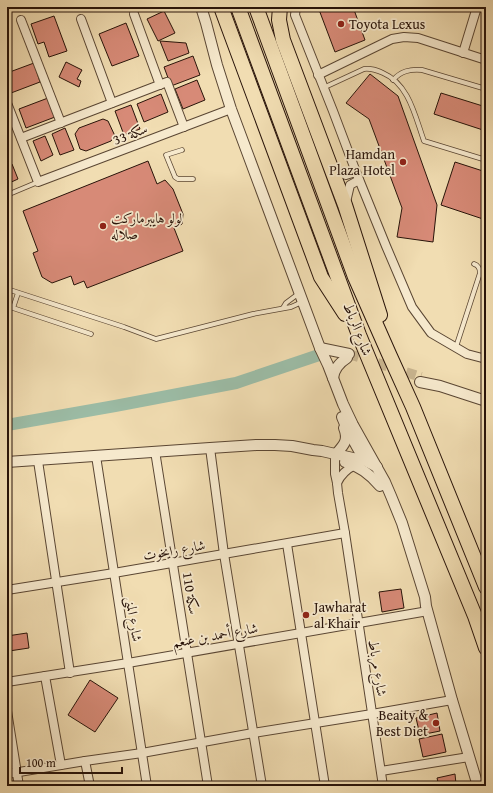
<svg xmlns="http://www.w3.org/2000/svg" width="493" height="793" viewBox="0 0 493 793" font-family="'Gentium Book Plus',Amiri,serif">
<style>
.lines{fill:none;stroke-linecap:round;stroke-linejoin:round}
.river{stroke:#9cbda7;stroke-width:12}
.building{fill:#d78a77;stroke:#281309}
.tertiary-tunnel{stroke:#c9b590;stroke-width:10;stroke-dasharray:10 5;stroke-linecap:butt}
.service-casing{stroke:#5a4633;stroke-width:5.5}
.minor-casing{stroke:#5a4633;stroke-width:10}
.tertiary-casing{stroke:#5a4633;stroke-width:12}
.trunk-casing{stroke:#281309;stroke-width:16}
.service{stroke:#f6e9cd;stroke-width:4}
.minor{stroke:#f6e9cd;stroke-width:8}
.tertiary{stroke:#f6e9cd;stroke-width:10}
.trunk{stroke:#f1ddb2;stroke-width:14}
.poi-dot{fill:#8f2418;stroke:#f6e9cd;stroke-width:1.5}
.labels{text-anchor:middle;stroke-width:3.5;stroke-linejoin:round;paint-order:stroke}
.poi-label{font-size:14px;fill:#281309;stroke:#f6e9cd;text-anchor:start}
.street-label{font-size:14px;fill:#281309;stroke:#f6e9cd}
</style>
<rect width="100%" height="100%" fill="#f1ddb2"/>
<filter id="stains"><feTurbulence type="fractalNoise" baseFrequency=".005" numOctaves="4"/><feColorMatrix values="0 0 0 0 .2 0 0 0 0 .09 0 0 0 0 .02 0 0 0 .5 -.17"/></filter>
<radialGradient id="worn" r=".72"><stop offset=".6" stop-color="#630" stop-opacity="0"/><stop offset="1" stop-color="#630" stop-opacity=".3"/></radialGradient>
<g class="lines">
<path class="river" d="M7,425l108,-19 121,-23 86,-29"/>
</g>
<g class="building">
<path d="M318,7h35l12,33 -30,12z"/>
<path d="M164,11l11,22 -17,8 -11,-22z"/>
<path d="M54,16l13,35 -18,6 -5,-15 -6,2 -7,-20z"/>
<path d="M126,23l13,33 -27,10 -13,-32z"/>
<path d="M160,41l26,2 3,10 -21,8z"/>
<path d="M193,56l7,19 -29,11 -7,-19z"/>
<path d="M66,62l16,8 -5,9 4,2 -2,6 -20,-10z"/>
<path d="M34,63l6,19 -29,11 -4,-12v-8z"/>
<path d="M370,74l28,22 39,109 -4,37 -36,-5 5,-29 -33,-89 -23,-16z"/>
<path d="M197,80l8,20 -22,9 -8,-20z"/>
<path d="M441,93l45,14v24l-52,-17z"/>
<path d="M161,94l7,18 -24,10 -7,-18z"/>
<path d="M48,98l7,19 -29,11 -7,-19z"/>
<path d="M131,105l9,24 -16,6 -9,-24z"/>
<path d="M103,119l5,2 7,15 -4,5 -25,10 -6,-2 -5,-15 4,-6z"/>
<path d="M65,128l9,22 -14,5 -8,-21z"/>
<path d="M45,136l8,19 -12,6 -8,-20z"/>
<path d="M148,161l9,23 8,-4 8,9 10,25 -1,10 -8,4 9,23 -96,37 -3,-7 -10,4 -3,-9 -19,7 -10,-6 -9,-24 5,-2 -15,-40z"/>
<path d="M455,162l31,10v48l-45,-15z"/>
<path d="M12,164l6,15 -11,5v-18z"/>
<path d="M401,589l3,19 -22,4 -3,-20z"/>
<path d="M27,633l2,15 -20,3 -2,-15z"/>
<path d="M90,680l28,18 -23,34 -27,-17z"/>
<path d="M437,713l3,18 -20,4 -4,-17z"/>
<path d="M442,734l4,18 -23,5 -4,-18z"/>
<path d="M455,774l1,10 -17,2 -2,-8z"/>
</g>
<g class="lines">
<path class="tertiary-tunnel" d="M349,354l72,23"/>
<g class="service-casing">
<g id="service">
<path d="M393,80c8,-9 17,-11 29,-10l64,19"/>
<path d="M323,88l41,-19c7,-1 12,1 19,4 26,11 32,43 41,68l62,19"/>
<path d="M182,150l-16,5 9,22 3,2h15"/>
<path d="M7,195l31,-13"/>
<path d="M7,289l117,38 32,12 97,-25 38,-7 11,-5"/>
<path d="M18,293l-5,15 78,26"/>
<path d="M283,308l3,-5 12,-9"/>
<path d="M456,347l24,-74c0,-4 -2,-8 -6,-9"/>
</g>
</g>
<g class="minor-casing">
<g id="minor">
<path d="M296,7l-1,8 38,96 23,61 30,74 26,61 19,26 36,21 19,5"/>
<path d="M134,14l26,71"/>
<path d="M81,19l31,84"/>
<path d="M21,20l40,103"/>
<path d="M463,53l14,-46"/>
<path d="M318,75l74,-36 12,-2 14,1 68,22"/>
<path d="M7,103l31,79 193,-73"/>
<path d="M21,138l146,-56 17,45"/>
<path d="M332,169l14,6 10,-3"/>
<path d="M346,202l4,-17 9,-5"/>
<path d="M210,448l14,106 38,232"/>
<path d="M155,451l53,335"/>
<path d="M336,454l-1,5v15l2,9 1,10 7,40 38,253"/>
<path d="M96,456l51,330"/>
<path d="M38,461l32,212"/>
<path d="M337,483c4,-9 10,-14 18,-18"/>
<path d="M287,544l38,242"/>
<path d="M7,590l107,-17 231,-40"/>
<path d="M45,676l16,89"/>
<path d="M7,682l121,-19 300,-52"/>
<path d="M7,711l12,75"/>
<path d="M85,761l5,25"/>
<path d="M381,771l88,-14"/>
<path d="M7,774l78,-13 57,-8 111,-20 119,-19 80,-14"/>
</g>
</g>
<g class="tertiary-casing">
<g id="tertiary">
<path d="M201,7l5,16 11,42 14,44 89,239 8,17 15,39 10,21 32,57 6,14 11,27 23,74 1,9 26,94 26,86"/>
<path d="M320,348l29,6"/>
<path d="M333,378c1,-9 6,-15 14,-20"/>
<path d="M420,382l20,4 46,15"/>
<path d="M342,417l5,12 14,25"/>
<path d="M336,454c8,-9 13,-14 8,-26"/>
<path d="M7,462l203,-14 46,-3h19l17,1 21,4 9,1 44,10 11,6"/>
<path d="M345,462c14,4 25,12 35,24"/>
</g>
</g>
<g class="trunk-casing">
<g id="trunk">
<path d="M221,7l100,270 24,37"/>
<path d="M238,7l121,328 116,281 11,32"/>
<path d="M256,7l99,270 34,77 24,53 73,180"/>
<path d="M280,7l-1,13 4,20 62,165 35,110"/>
</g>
</g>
<use href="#service" class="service"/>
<use href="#minor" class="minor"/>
<use href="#tertiary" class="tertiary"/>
<use href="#trunk" class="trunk"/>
</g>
<g class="poi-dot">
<circle cx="341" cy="24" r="4"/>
<circle cx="403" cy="162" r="4"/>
<circle cx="103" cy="226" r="4"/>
<circle cx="306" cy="615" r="4"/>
<circle cx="436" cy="723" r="4"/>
</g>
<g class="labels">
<g class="poi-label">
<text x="349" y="29">Toyota Lexus</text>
<text x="395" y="159" text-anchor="end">Hamdan<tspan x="395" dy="16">Plaza Hotel</tspan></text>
<text x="111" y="223">لولو هايبرماركت<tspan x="111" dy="16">صلاله</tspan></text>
<text x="314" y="612">Jawharat<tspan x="314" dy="16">al Khair</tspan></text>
<text x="428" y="720" text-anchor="end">Beaity &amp;<tspan x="428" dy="16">Best Diet</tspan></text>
</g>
<g class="street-label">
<text transform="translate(130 134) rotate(-21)" y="5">سكة 33</text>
<text transform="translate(358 329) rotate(69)" y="5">شارع الرباط</text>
<text transform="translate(174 550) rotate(-10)" y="5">شارع رايخوت</text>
<text transform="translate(191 593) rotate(81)" y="5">سكة 110</text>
<text transform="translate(134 619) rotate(81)" y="5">شارع المنى</text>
<text transform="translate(215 635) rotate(-10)" y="5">شارع أحمد بن عنعم</text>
<text transform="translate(378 668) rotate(81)" y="5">شارع مرباط</text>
</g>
</g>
<rect width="493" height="793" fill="none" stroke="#f1ddb2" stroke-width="24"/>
<rect x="8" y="8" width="477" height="777" fill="none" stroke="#281309" stroke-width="2"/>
<rect x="12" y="12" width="469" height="769" fill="none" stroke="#281309"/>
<path d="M20 767v6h102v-6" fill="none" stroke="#281309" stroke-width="2"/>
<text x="26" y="767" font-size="12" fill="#281309" stroke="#f6e9cd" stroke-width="3" paint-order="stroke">100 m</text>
<rect width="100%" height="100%" filter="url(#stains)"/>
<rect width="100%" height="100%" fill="url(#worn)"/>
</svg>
